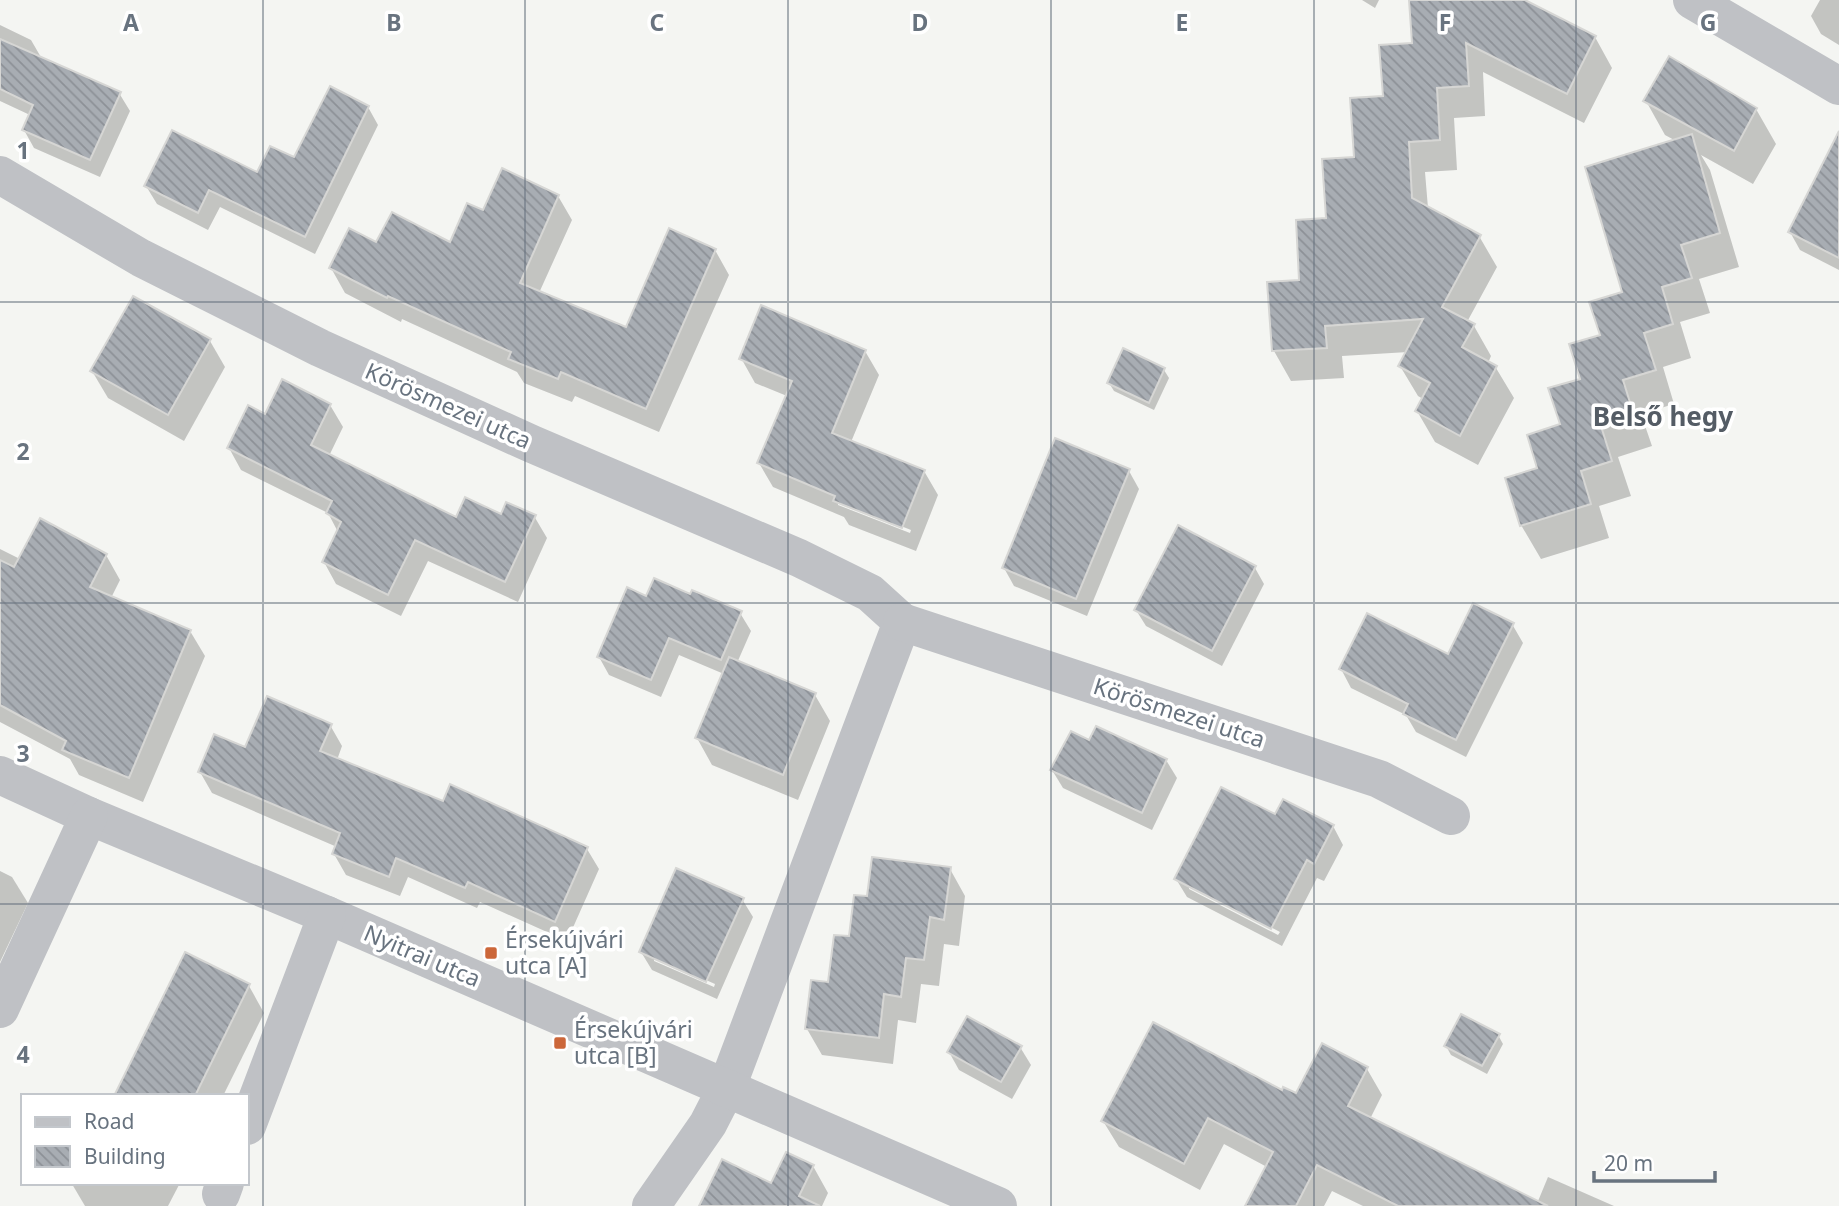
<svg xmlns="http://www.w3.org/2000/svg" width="1839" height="1206" viewBox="0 0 1839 1206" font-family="'Noto Sans',sans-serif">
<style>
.shadow{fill:#0003;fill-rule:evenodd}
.building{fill:url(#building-back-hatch);stroke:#d6d6d4;stroke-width:2}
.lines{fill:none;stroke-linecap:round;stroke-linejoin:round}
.minor{stroke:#bfc1c5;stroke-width:38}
.grid{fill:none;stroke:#68737f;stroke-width:2;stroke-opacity:0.55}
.poi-dot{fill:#cc673a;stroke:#fff;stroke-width:2.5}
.labels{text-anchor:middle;stroke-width:7;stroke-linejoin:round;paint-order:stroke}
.street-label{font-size:23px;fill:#68737f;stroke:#fff}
.poi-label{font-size:23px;fill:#68737f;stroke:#fff;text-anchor:start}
.quarter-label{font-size:26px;font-weight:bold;fill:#545c65;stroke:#fff}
.grid-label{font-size:23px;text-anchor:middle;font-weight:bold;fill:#68737f;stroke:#fff;stroke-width:7;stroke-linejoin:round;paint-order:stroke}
</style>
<defs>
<pattern id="building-back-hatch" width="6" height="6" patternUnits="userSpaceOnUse" patternTransform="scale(1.75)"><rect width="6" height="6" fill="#a8adb3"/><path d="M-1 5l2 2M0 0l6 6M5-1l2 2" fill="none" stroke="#8d9197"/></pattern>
</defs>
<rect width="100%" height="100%" fill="#f4f5f2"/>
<g class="shadow">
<path d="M1362,0h17l-4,8z"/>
<path d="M1411,0h110l74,37 17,31 -28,55 -101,-51 2,44 -31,2 3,52 -32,2 3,36 51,28 18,31 -30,55 7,4 17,30 -3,7 8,5 18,30 -36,67 -43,-23 -18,-31 6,-12 -5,-3 -18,-30 8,-14 -66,4 2,22 -53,3 -17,-30 53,-132 58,-121 45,-54z"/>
<path d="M1820,0h19v45l-18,-11 -10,-18z"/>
<path d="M0,25l31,15 11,19 77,34 11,18 -30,66 -66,-29 -10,-18 6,-15 -30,-14z"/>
<path d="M1646,101l110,8 20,35 -23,40 -52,-29 9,15 29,97 -40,12 11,34 -30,9 11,36 -28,9 11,37 -33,10 11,32 -34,11 13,39 -32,10 10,32 -68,21 -20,-34 18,-56 23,-44 40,-89 22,-43 52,-152 -11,-6z"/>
<path d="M368,107l10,18 -63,129 -95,-47 -12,23 -51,-26 -11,-18 111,-11 37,-16z"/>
<path d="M1839,161v109l-39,-20 -10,-18z"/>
<path d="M558,196l14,24 -33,73 88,36 88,-79 14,25 -70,157 -84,-36 -3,6 -48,-19 -7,-11 -115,-53 -1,3 -56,-29 -14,-25 46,-24h74l33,-32z"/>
<path d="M210,341l15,26 -41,74 -76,-43 -16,-27z"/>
<path d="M865,351l14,24 -28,67 73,29 14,24 -22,56 -67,-26 -5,-8 -71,-30 -14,-24 28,-67 -32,-13 -14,-25zM838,501l73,29 -1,3 -72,-28z"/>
<path d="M1164,370l5,8 -15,32 -40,-19 -5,-8z"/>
<path d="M330,405l13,22 -14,29 127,63 78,-3 13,22 -29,64 -90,-41 -27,55 -65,-32 -12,-22 14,-30 -10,-19 -87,-43 -12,-22 37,-32z"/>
<path d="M1129,471l10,18 -52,127 -73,-30 -10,-18z"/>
<path d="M0,549l20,10 86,-4 14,25 -9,18 79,33 15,25 -62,146 -64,-27 -9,-16 -70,-37z"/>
<path d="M1255,568l9,16 -42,82 -76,-40 -10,-16z"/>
<path d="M691,596l49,17 11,18 -14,32 78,32 15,26 -32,79 -86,-35 -15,-27 27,-64 -45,-19 -18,42 -52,-22 -10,-18 48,-59z"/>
<path d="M1512,624l11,19 -57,114 -50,-25 -10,-17 -55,-27 -10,-19 108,-13z"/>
<path d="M330,725l12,21 -5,14 107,43 143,46 12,20 -32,72 -87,-39 -3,6 -69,-31 -8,19 -54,-21 -12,-21 3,-7 -125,-54 -12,-21 46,-22z"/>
<path d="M1090,742l76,18 11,18 -25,52 -89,-42 -11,-18z"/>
<path d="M1275,817l58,9 10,19 -19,36 -7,-3 -35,68 -95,-49 -11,-18zM1189,885l91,47 -2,3 -89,-46z"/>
<path d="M950,869l15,27 -6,50 -15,-2 -5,42 -18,-2 -5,39 -18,-3 -5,44 -71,-9 -15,-26 62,-131z"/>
<path d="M0,871l12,6 16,26 -28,59z"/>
<path d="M742,899l11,18 -36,82 -65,-29 -11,-18zM654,957l61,27 -1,3 -60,-26z"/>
<path d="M249,986l15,27 -41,83h-107z"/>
<path d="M1498,1035l5,9 -16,30 -36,-19 -5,-9z"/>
<path d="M1020,1047l11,18 -19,34 -53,-29 -10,-18z"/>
<path d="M1367,1069l15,26 -12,24 129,87h-136l-31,-15 -8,15h-77l20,-39 -43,-23 -24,46 -81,-43 -16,-26 179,-29 15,4z"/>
<path d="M813,1166l15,27 -6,13h-121l71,-21z"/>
<path d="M1548,1177l66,29h-78z"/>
<path d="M180,1183l-12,23h-83l-13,-22z"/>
</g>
<g class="building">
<path d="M1409,0h116l71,36 -29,58 -101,-51 3,43 -32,2 3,52 -31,2 3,56 69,37 -39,72 33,17 -13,23 35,19 -37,70 -45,-25 15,-28 -32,-17 25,-47 -98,7 2,22 -55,3 -5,-69 32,-2 -3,-60 30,-2 -4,-59 32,-2 -4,-59 33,-2 -4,-51 33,-2z"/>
<path d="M0,39l121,53 -31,68 -68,-30 11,-25 -33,-16z"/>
<path d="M1669,56l88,52 -23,43 -91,-50z"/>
<path d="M330,86l39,20 -64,131 -96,-47 -11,23 -54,-27 28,-56 85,42 13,-26 24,11z"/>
<path d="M1839,131v127l-51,-26z"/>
<path d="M1692,134l28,99 -39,12 11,33 -30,9 11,37 -29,9 12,37 -33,10 10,32 -33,11 12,38 -31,10 10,33 -71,22 -15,-48 32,-10 -10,-33 33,-11 -12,-36 32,-9 -11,-35 31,-9 -11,-33 33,-10 -37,-125z"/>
<path d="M502,168l57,27 -39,88 106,44 43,-99 47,21 -70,160 -85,-37 -3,7 -50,-20 3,-7 -123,-56 -1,2 -58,-30 20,-40 27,14 16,-30 58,30 17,-39 16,7z"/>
<path d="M133,296l78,43 -43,76 -78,-44z"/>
<path d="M761,305l105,45 -34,83 93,37 -23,58 -69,-27 2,-5 -78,-33 35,-82 -53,-22z"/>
<path d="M1123,348l42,20 -16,35 -42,-20z"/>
<path d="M282,379l49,25 -20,41 145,72 9,-20 36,17 5,-12 30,13 -31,67 -90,-42 -27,55 -66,-33 19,-40 -15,-9 6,-12 -105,-53 21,-43 17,9z"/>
<path d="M1055,438l75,31 -54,130 -74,-31z"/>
<path d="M40,518l67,36 -17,33 101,43 -62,148 -67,-28 4,-9 -66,-36v-145l14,7z"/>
<path d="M1178,525l78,41 -44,85 -78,-41z"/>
<path d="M654,578l36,16 2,-4 50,21 -21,49 -52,-22 -18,42 -54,-23 30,-70 19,9z"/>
<path d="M1473,603l41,20 -58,117 -53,-26 5,-10 -69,-35 28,-56 81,41z"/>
<path d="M729,657l87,36 -33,82 -88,-37z"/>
<path d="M267,696l65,28 -12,27 123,50 7,-17 138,63 -33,75 -87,-40 -3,6 -69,-30 -7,19 -57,-23 8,-21 -142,-61 16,-38 31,13z"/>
<path d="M1096,726l71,33 -25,54 -92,-43 21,-39 18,9z"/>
<path d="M1221,787l54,27 8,-15 51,26 -20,39 -7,-4 -36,69 -97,-50z"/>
<path d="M872,857l79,10 -7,53 -14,-3 -6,43 -18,-2 -5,39 -17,-3 -5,44 -74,-9 6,-49 17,2 6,-47 15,1 5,-41 13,1z"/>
<path d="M676,868l68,30 -38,84 -67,-30z"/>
<path d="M185,952l65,32 -55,112h-81z"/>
<path d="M1461,1014l39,20 -18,32 -38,-20z"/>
<path d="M967,1016l55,30 -21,36 -54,-30z"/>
<path d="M1153,1022l129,68 1,-3 13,6 26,-50 46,24 -20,39 200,100h-150l-81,-41 -21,41h-51l28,-54 -65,-34 -24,46 -83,-43z"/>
<path d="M786,1152l28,13 -15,31 21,10h-121l23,-47 49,24z"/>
</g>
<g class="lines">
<g class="minor">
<path d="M1692,0l147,86"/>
<path d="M0,175l141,83 179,90 212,96 267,114 71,35 32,29 -175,465 -19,37 -57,82"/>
<path d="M902,622l477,157 72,37"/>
<path d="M0,775l89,41 238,99 671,291"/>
<path d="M0,1009l89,-193"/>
<path d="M247,1126l80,-211"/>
<path d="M221,1194l4,-11"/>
</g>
</g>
<path class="grid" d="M263,0v1206M525,0v1206M788,0v1206M1051,0v1206M1314,0v1206M1576,0v1206M0,302h1839M0,603h1839M0,904h1839"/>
<g class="poi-dot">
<rect x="484" y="946" width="14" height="14" rx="3.5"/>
<rect x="553" y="1036" width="14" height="14" rx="3.5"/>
</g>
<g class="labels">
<g class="street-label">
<text transform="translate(448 406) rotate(24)" y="8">Körösmezei utca</text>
<text transform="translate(1179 713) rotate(18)" y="8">Körösmezei utca</text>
<text transform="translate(422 956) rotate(23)" y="8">Nyitrai utca</text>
</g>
<g class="poi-label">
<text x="505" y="948">Érsekújvári<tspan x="505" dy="26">utca [A]</tspan></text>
<text x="574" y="1038">Érsekújvári<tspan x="574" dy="26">utca [B]</tspan></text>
</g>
<g class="quarter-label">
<text x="1663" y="426">Belső hegy</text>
</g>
</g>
<g class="grid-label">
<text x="131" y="31">A</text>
<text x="394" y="31">B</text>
<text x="657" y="31">C</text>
<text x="920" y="31">D</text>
<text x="1182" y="31">E</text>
<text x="1445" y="31">F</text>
<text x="1708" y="31">G</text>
<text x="23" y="159">1</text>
<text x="23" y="460">2</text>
<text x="23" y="762">3</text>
<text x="23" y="1063">4</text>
</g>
<rect x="21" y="1094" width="228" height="91" fill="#ffffff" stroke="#c3c7cc" stroke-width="2"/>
<rect x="35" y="1117" width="35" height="10" fill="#bfc1c5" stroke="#c3c7cc" stroke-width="2"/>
<text x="84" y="1129" font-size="21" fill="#68737f">Road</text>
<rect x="35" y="1146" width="35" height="21" fill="url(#building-back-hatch)" stroke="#c3c7cc" stroke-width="2"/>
<text x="84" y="1164" font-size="21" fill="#68737f">Building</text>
<path d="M1594 1171v10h121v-10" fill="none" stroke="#68737f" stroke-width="3.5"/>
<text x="1604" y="1171" font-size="21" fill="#68737f" stroke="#ffffff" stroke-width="5" paint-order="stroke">20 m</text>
</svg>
